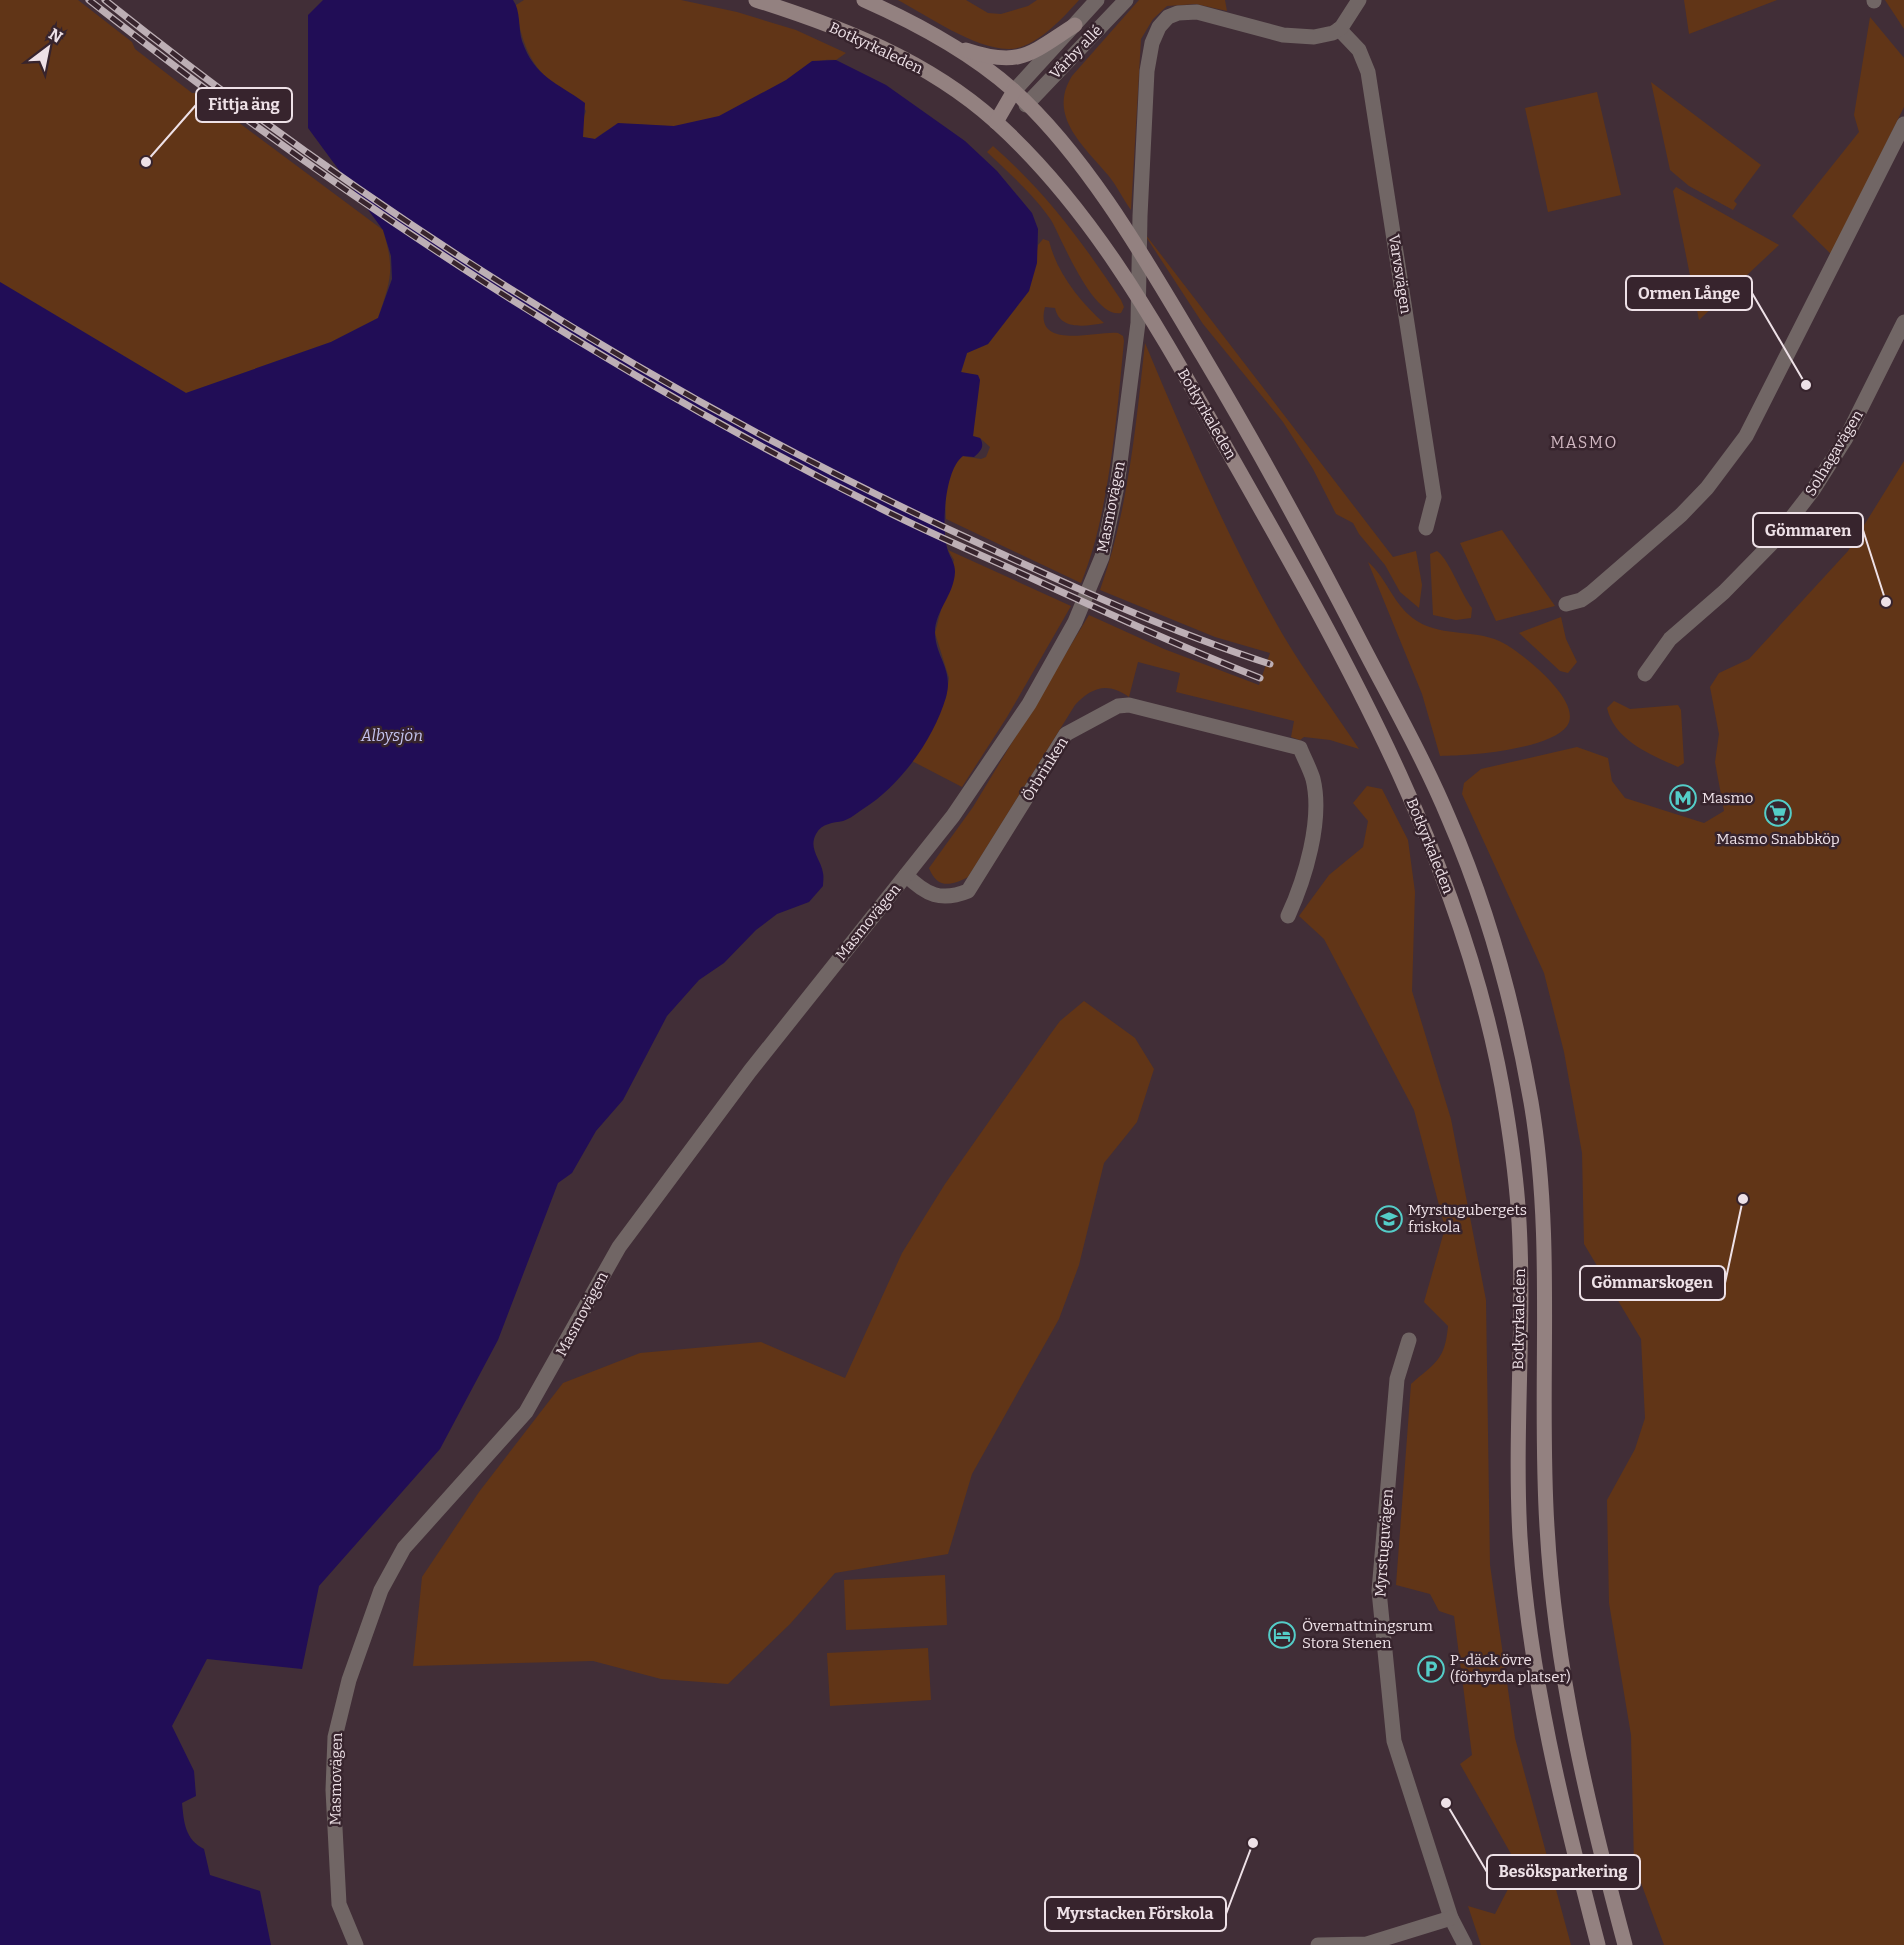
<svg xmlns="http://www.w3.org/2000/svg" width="1904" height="1945" viewBox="0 0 1904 1945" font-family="Bitter,serif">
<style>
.green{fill:#613517}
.water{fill:#210d56}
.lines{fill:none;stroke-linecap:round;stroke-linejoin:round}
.minor{stroke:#716665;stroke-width:15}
.tertiary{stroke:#716665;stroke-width:15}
.secondary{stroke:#938180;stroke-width:15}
.rail-casing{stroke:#bdafb5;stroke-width:7}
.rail{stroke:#37242d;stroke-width:4.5;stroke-dasharray:14;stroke-linecap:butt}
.labels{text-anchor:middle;stroke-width:5;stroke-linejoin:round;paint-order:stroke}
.street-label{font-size:15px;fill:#eee1e7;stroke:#37242d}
.poi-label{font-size:15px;fill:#eee1e7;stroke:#37242d;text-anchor:start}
.neighbourhood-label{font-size:16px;letter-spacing:1.5px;fill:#d0b7c1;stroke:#37242d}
.water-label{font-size:16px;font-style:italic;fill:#c3c2ed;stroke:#37242d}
.leader{fill:none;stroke:#eee1e7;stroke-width:2}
.callout-dot{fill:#eee1e7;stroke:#37242d;stroke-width:2}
.callout{fill:#37242d;stroke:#eee1e7;stroke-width:2}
.callout-label{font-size:16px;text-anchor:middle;font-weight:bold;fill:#eee1e7}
</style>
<rect width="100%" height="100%" fill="#412e37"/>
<g class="green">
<path d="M0,0h78l54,42 3,7 57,44h7l184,137c12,40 8,49 -5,88l-47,24 -145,51 -186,-111z"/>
<path d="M524,0h157l56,12 59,18 50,23 -10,7c-23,-2 -32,8 -49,20 -17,11 -50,30 -69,37 -14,5 -31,9 -45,9 -32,1 -51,-10 -78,13l-12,-2 -1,-15 4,-11c-8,-13 -16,-15 -28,-24 -29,-20 -38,-49 -42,-82z"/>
<path d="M898,0h68l22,13 13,1 27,-8 9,-6h42c-16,18 -45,50 -71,49 -35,-1 -80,-33 -110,-49z"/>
<path d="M1139,0h86l2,11 -31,-7 -29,2 -14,13 -12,20 -10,171c-8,-11 -14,-24 -23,-35 -24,-29 -61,-59 -36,-99z"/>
<path d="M1684,0h93l-88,34z"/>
<path d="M1885,0h19v29z"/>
<path d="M1870,17l34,41v49l-73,147 -39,-38 67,-84 -5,-17z"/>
<path d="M1651,82l110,83 -27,36 3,3 -4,6 -44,-24 -19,-16z"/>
<path d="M1597,92l24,103 -73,17 -23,-104z"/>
<path d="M993,146c52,45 90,97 128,154l3,7 -3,6c-28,6 -59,-74 -70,-93 -15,-23 -44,-49 -64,-68z"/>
<path d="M1676,187l103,58 -80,75 -26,-129z"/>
<path d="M1139,226l254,331 23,-6 6,34 -3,23 -19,-16 -15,-27 -26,-31 -6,-11 -17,-9 -23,-45 -30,-47 -80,-98z"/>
<path d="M1043,239l6,2c8,32 31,61 55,82 -18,3 -44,8 -49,-15l-10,-1c-12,45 54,23 73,26l5,3 1,5c-7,73 -15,175 -43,242l-135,-64c-1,-20 -1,-50 16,-63l19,3 5,-2 4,-10 -10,-9 -7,-1 4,-62 -16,-2 6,-20 21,-9 41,-53 9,-46z"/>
<path d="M1145,343c42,100 84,199 138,292 23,39 51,76 76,114l-29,-9 -26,-3 -4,3 -9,-3 3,-16 -118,-29 4,-19 -42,-11 -9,35c-22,-16 -38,-9 -54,8l-107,172c-17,9 -31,12 -39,-9l44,-61 116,-192 75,34 95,36 11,-32 -55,-16 -115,-47c28,-79 36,-164 45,-247z"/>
<path d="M1904,461v1484h-240l-30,-81 -3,-129 -22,-132 -2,-103 28,-51 10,-31 -4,-79 -57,-95 -2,-91 -18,-101 -20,-79 -82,-179 2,-11 17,-14 96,-22 31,11 4,23 13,17 79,25 20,-12 -9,-49 4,-28 -9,-47 9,-14 30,-14 99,-108z"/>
<path d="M1502,530l53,76 -59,15 -36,-78z"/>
<path d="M948,550l123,56 -64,111 -45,70 -50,-26 11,-17 23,-46 3,-20 -14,-45 19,-73z"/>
<path d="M1437,551c12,8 24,43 35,57l-1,10 -15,2 -23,-5 -3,-61z"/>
<path d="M1368,562c20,17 25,44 49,59 27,17 61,7 88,23 18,10 79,58 62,82 -18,24 -99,30 -127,30l-18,-62z"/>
<path d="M1561,617l5,22 11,23 -9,11 -8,-2 -41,-38z"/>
<path d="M1614,701l16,8 48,-4 3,5 3,53 -6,4c-27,-12 -64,-27 -71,-59z"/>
<path d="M1367,786l15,3 26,51 7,52 -3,99 39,128 35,181 4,265 25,173 56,207h-90l-13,-39 27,8 24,-46 -59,-104 12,-9 -18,-139 -15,-5 -9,-17 -34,-9 15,-201c25,-22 34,-24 37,-58l-24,-24 21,-74 -31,-118 -90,-171 -25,-23 30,-41 34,-28 5,-26 -15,-18z"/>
<path d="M1084,1001l51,37 19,31 -17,53 -33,41 -25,102 -20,54 -87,155 -24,80 -113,19 -45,51 -62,60 -67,-5 -68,-18 -180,5 9,-89 57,-85 84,-109 77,-30 121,-11 84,36 57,-125 43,-69 104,-148 11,-15z"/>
<path d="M945,1575l2,50 -101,5 -2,-50z"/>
<path d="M928,1648l3,52 -101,6 -3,-53z"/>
</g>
<path class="water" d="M323,0h190c8,11 5,28 9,41 13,37 35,41 63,62l-2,34 12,2 23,-16 56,3 45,-10 67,-36 26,-19 24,-1 50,25 79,56 32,30 35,42 6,16 -1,34 -8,28 -41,53 -21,9 -6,19 17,3 2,5 -7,56 7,2c5,8 1,13 -6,19l-11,-1c-19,14 -22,74 -15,95 3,8 7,12 7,21 -1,23 -20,39 -20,60 0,25 19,37 11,65 -12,42 -46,89 -83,112 -6,4 -13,10 -20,12 -10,2 -21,2 -27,13 -8,15 5,25 7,39 1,4 0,9 0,13l-14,16 -32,12 -21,16 -32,33 -25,17 -32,36 -44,84 -27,31 -24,42 -14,10 -60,157 -58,109 -121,137 -17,83 -95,-10 -35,67 22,45 2,25 -14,7c2,20 3,36 22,46l6,26 50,16 11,54h-271v-1663l186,111 145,-51 47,-24 14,-39 -1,-23 -8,-26 -75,-102v-113z"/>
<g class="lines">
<g class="minor">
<path d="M1874,0v1"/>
<path d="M1339,29l20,21 9,22 66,425 -8,31"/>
<path d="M1566,604l15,-4 10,-7 90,-78 26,-27 39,-52 158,-312"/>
<path d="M1645,674l25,-35 54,-47 48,-49 41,-53 33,-52 58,-116"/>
<path d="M906,875c20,20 35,27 62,16l98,-157 52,-28 11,-1 171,43c4,10 10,21 13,31 10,41 -8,100 -25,137"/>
<path d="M1409,1340l-12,39 -18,212 15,150 57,177 14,27"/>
<path d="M356,1945l-17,-41 -6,-114 2,-53 14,-57 32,-90 23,-42 122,-136 93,-165 131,-176 203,-255 76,-112 46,-82 27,-65 15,-71 21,-163 2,-107 7,-145 5,-28 7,-16 9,-10 10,-4 19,-1 86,23 31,2 19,-4 8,-5 18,-28"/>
<path d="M1318,1945l49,-1 84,-26"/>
</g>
<g class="tertiary">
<path d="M1014,91l83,-91"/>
<path d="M1026,105l100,-105"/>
</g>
<g class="secondary">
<path d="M756,0c85,27 171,60 239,121 104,94 169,218 238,339 116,204 236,415 273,650 6,37 11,74 13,112 6,104 -5,210 1,315 9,138 43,274 78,408"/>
<path d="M864,0c52,23 106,52 149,90 76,68 138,179 190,266 56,94 108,190 158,287 30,58 63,116 88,176 39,90 65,186 82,283 24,141 7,283 16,425 8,143 41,280 78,418"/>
<path d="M966,50c54,18 64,4 109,-25"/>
<path d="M996,122l18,-31"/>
</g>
<g class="rail-casing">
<g id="rail">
<path d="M89,0c247,194 510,368 791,508 49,25 99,46 149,69 76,35 152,70 231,101"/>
<path d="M105,0c268,214 560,399 871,542 97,45 192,89 294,122"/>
</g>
</g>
<use href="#rail" class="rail"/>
</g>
<defs>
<g id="metro-ring" transform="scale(1.35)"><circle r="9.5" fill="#37242d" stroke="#54cdc8" stroke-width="1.5"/><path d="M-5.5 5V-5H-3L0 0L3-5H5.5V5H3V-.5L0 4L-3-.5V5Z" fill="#54cdc8"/></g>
<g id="supermarket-ring" transform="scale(1.35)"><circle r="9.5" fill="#37242d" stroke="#54cdc8" stroke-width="1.5"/><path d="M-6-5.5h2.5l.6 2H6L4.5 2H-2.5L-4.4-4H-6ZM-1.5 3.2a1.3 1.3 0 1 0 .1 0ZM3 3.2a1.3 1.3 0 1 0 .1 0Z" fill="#54cdc8"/></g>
<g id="school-ring" transform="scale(1.35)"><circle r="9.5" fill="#37242d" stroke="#54cdc8" stroke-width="1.5"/><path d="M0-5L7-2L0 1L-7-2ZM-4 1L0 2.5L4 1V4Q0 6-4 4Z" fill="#54cdc8"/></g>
<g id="hotel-ring" transform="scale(1.35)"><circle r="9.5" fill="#37242d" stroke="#54cdc8" stroke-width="1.5"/><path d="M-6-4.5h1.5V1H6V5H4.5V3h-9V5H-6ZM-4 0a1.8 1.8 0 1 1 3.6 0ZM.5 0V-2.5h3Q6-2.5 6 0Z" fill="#54cdc8"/></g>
<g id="parking-ring" transform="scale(1.35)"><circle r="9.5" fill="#37242d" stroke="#54cdc8" stroke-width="1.5"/><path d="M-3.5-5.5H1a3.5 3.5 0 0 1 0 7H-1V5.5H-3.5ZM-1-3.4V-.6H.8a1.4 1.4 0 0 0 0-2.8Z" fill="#54cdc8"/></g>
</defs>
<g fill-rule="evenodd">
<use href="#metro-ring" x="1683" y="798"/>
<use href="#supermarket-ring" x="1778" y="813"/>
<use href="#school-ring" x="1389" y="1219"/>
<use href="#hotel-ring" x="1282" y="1635"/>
<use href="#parking-ring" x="1431" y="1669"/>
</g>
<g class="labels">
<g class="street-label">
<text transform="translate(876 48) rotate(25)" y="5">Botkyrkaleden</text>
<text transform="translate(1076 52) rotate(-46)" y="5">Vårby allé</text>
<text transform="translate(1400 274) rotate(81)" y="5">Varvsvägen</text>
<text transform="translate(1207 414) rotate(60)" y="5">Botkyrkaleden</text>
<text transform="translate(1834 453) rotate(-59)" y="5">Solhagavägen</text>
<text transform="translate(1111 507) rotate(-79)" y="5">Masmovägen</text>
<text transform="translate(1045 769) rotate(-58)" y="5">Örbrinken</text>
<text transform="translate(1430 846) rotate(68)" y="5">Botkyrkaleden</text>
<text transform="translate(868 922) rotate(-51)" y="5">Masmovägen</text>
<text transform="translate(582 1314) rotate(-62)" y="5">Masmovägen</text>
<text transform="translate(1519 1319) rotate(-89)" y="5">Botkyrkaleden</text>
<text transform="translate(1384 1543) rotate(-86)" y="5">Myrstuguvägen</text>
<text transform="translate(336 1779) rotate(-89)" y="5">Masmovägen</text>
</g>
<g class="poi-label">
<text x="1702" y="803">Masmo</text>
<text x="1778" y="844" text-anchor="middle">Masmo Snabbköp</text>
<text x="1408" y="1215">Myrstugubergets<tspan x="1408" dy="17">friskola</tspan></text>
<text x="1302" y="1631">Övernattningsrum<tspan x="1302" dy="17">Stora Stenen</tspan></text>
<text x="1450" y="1665">P-däck övre<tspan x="1450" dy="17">(förhyrda platser)</tspan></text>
</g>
<g class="neighbourhood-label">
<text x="1584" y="448">MASMO</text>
</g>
<g class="water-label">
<text x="392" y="741">Albysjön</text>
</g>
</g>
<path class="leader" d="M146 162L196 105M1806 385L1752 293M1886 602L1863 530M1743 1199L1725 1283M1446 1803L1487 1872M1253 1843L1226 1914"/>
<g class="callout-dot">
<circle cx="146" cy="162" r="6"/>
<circle cx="1806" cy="385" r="6"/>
<circle cx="1886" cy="602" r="6"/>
<circle cx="1743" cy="1199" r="6"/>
<circle cx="1446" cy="1803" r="6"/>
<circle cx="1253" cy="1843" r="6"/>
</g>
<g class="callout">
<rect x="196" y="88" width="96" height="34" rx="6"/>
<rect x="1626" y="276" width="126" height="34" rx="6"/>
<rect x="1753" y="513" width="110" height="34" rx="6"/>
<rect x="1580" y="1266" width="145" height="34" rx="6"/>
<rect x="1487" y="1855" width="153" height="34" rx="6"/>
<rect x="1045" y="1897" width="181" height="34" rx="6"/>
</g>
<g class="callout-label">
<text x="244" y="110">Fittja äng</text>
<text x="1689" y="299">Ormen Långe</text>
<text x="1808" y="536">Gömmaren</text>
<text x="1652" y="1288">Gömmarskogen</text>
<text x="1563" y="1877">Besöksparkering</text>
<text x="1135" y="1919">Myrstacken Förskola</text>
</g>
<g transform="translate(48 48) rotate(32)" stroke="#37242d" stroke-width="4.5" paint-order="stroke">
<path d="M0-4.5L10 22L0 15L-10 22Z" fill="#eee1e7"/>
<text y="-9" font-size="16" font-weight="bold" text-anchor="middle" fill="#eee1e7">N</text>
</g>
</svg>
